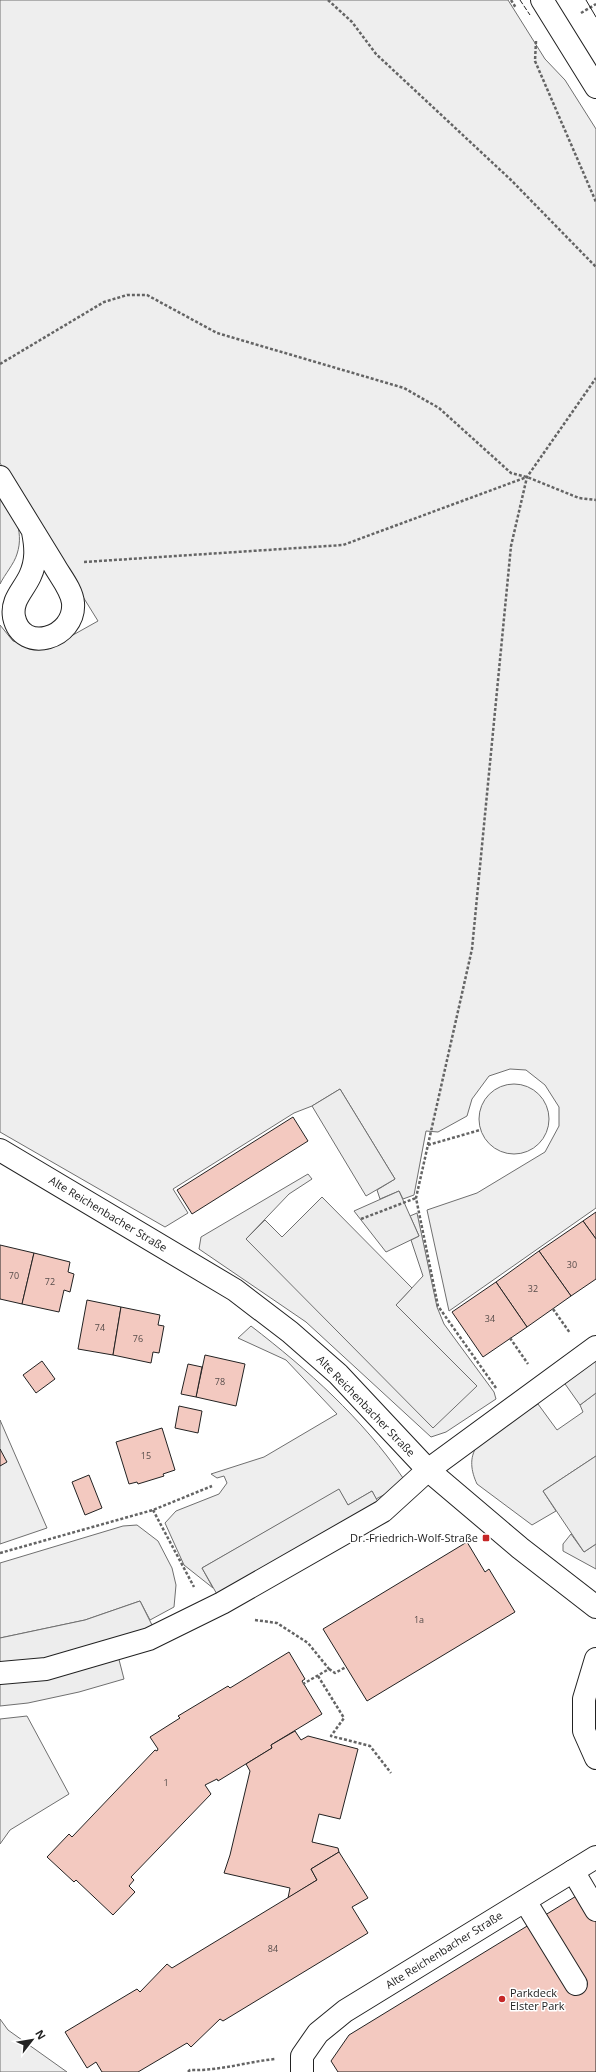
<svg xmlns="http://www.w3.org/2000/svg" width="596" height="2072" viewBox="0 0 596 2072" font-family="'Open Sans',sans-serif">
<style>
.green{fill:#eee;stroke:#6f6f6f}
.parking{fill:#ededed;stroke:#6f6f6f}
.building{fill:#f3c9c0;stroke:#222}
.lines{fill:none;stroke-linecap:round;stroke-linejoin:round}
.minor-casing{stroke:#222;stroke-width:24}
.path{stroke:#646464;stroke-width:2.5;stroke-dasharray:3 2;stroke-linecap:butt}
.minor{stroke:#fff;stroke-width:22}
.tram{stroke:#222;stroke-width:1}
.fence{stroke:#222;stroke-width:1;stroke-dasharray:5 2;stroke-linecap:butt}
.poi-dot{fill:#c62828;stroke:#fff;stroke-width:1.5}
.labels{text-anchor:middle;stroke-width:3;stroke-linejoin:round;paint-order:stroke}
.number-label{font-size:9px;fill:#564c4a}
.street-label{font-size:11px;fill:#222;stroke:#fff}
.poi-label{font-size:11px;fill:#222;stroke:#fff;text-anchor:end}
</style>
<rect width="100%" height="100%" fill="#fff"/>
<g class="green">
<path d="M0,0h508l37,59 20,21 31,49v1079l-147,103 -22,-101 50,-17 68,-41 14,-26v-19l-14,-22 -19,-15 -16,-1 -21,7 -17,23 -5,17 -29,16 -12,-1 -12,64 -11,4 -4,-8 -19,8 -3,-9 18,-11 -55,-90 -28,17 -18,7 -121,76 15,24 -23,14 -165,-95v-507l13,16 35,8 50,-28 -98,-158z"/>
<path d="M0,489c12,20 25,41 17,65 -3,10 -12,20 -17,30z"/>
<circle cx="514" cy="1119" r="35"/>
<path d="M308,1174l4,5 -23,15 -43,45 231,147 -81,-81 27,-29 -12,-36 8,-4 -9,-20 7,-3 20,94 7,17 50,68 2,7 -50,33 -15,5 -125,-115 -107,-73 2,-12z"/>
<path d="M251,1326c57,44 111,92 152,152l-4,9 -23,12 -4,-8 -24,14 -9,-15 -137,78 11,20 -29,-23 -19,-42 11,-12 43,-17 8,-11 -3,-7 -7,2 -6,-4 53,-17 73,-43 -51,-54 -48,-22z"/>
<path d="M596,1393v63l-53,35 13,20 -24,14 -55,-41c-6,-13 -8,-26 0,-38 5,-8 51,-35 61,-42l19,26 26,-18 -3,-7z"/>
<path d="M0,1420l47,108 -47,16z"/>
<path d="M137,1525l21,16 14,27 4,17 -2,22 -24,13 -10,-19 -55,19 -85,18v-75l123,-37z"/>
<path d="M571,1534l13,18 12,-8v25l-33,-18v-7z"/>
<path d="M27,1716l42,78 -59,36 -10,14v-125z"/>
<path d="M0,2019l8,11 59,42h-67z"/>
</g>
<g class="parking">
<path d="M340,1089l55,90 -29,17 -54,-90z"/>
<path d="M399,1191l20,45 -33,16 -32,-41z"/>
<path d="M322,1197l90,91 -16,17 81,81 -44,42 -187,-189 19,-19 17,17z"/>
<path d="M596,1347v46l-16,12 -22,-31z"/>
<path d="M596,1456v88l-12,8 -41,-61z"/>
<path d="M339,1489l9,16 24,-14 11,20 -161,92 -20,-35z"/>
<path d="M140,1601l17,34 -41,13 8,31 -45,13 -51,11 -28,3v-68l85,-18z"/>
</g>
<g class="building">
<path d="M293,1117l15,24 -116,73 -15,-24z"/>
<path d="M596,1212v27l-13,-18z"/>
<path d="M583,1221l13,18v40l-25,17 -32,-45z"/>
<path d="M0,1245l34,8 -12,51 -22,-5z"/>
<path d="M539,1251l32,45 -44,31 -31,-45z"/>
<path d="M34,1253l36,9 -2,10 6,2 -4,18 -6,-2 -5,22 -37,-8z"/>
<path d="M496,1282l31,45 -44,30 -31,-45z"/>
<path d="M87,1300l34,7 -8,48 -35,-6z"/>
<path d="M121,1307l39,8 -2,10 6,1 -5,27 -6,-1 -2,11 -38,-8z"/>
<path d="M205,1355l40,9 -9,42 -40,-9z"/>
<path d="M42,1361l13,18 -19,14 -13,-18z"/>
<path d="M188,1364l14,3 -6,30 -15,-3z"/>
<path d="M179,1406l23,5 -4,22 -23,-5z"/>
<path d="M162,1428l13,42 -12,4 1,2 -26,8 -1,-2 -8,2 -13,-42z"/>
<path d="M0,1449l7,13 -7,4z"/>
<path d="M89,1475l13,33 -17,7 -13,-33z"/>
<path d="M467,1542l18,30 4,-3 26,43 -148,89 -44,-72z"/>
<path d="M289,1652l16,27 -3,2 20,33 -51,31 1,3 -54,33 -1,-2 -12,6 6,9 -80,83 3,3 -5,6 6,6 -22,23 -37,-35 -2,2 -27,-25 22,-23 3,3 83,-87 2,1 1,-2 -8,-12 30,-19 -2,-2 50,-30 2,2z"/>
<path d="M295,1731l6,9 7,-4 50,13 -18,70 -21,-5 -7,28 26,6 1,4 -28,17 6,11 -29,18 2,-10 -66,-15 6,-18 20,-84 -4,-7 26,-16 -1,-3z"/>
<path d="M339,1852l29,46 -16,9 16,26 -145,88 -3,-2 -29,28 -4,-4 -49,29h-36l-6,-10 -9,6 -22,-36 72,-43 3,3 27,-28 5,4 145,-88 -6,-11z"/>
<path d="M591,1887l5,8v177h-258l-7,-11 18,-26z"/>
</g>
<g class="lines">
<g class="minor-casing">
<g id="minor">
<path d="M542,0l54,87"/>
<path d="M0,477c18,29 36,59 54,88 6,11 18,25 19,38 3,35 -51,52 -59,14 -3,-17 9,-26 16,-41 7,-15 6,-29 3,-44"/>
<path d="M0,1150l235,140 55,42 48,42 90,96 92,78 76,59"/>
<path d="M596,1659l-12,40v32l12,27"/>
<path d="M0,1673l46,-4 103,-30 73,-36 161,-92 45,-41 168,-123"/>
<path d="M573,1871l23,39"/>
<path d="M525,1901l51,83"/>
<path d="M302,2072v-16l16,-23 27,-22 251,-154"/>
</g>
</g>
<g class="path">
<path d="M328,0l24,22 24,32 135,126 85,87"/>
<path d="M511,0l5,8"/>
<path d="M581,13l15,-9"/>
<path d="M536,41l-1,20 61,141"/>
<path d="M0,364l104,-62 23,-7h20l70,38 187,55 35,20 72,65 16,4 52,21 17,2"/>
<path d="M84,562l259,-17 184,-68"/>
<path d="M428,1145l52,-15"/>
<path d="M361,1219l55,-21"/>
<path d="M553,1309l17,24"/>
<path d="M510,1338l18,26"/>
<path d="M496,1388l-58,-82 -22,-108 56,-249 39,-403 16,-69 69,-99"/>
<path d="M153,1510l41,77"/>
<path d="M0,1553l153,-43 59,-24"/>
<path d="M255,1620l22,3 31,20 21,26 -26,15"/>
<path d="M329,1669l6,4 11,-6"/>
<path d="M318,1676l26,42 -13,18 39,10 21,27"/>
<path d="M188,2072l2,-2c30,1 56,-8 85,-11"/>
</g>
<use href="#minor" class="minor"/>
<path class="tram" d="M586,0l10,17"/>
<path class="fence" d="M520,0l10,15"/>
</g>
<g class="poi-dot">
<rect x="482" y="1534" width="8" height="8" rx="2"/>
<circle cx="502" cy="1999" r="4"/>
</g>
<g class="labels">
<g class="number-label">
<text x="572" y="1268">30</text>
<text x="14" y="1279">70</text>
<text x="50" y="1285">72</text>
<text x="533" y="1292">32</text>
<text x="490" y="1322">34</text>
<text x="100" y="1331">74</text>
<text x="138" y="1342">76</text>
<text x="220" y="1385">78</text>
<text x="146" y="1459">15</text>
<text x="419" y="1623">1a</text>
<text x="166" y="1786">1</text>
<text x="273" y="1952">84</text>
</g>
<g class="street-label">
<text transform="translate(108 1214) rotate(31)" y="4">Alte Reichenbacher Straße</text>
<text transform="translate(366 1406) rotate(46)" y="4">Alte Reichenbacher Straße</text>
<text transform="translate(444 1950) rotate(-32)" y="4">Alte Reichenbacher Straße</text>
</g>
<g class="poi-label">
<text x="478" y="1542">Dr.-Friedrich-Wolf-Straße</text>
<text x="510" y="1997" text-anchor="start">Parkdeck<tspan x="510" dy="13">Elster Park</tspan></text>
</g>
</g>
<g transform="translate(32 2040) rotate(59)" stroke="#ffffff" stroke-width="3" paint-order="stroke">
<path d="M0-3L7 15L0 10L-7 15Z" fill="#222222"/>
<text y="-6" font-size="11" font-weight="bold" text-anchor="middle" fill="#222222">N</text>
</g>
</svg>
